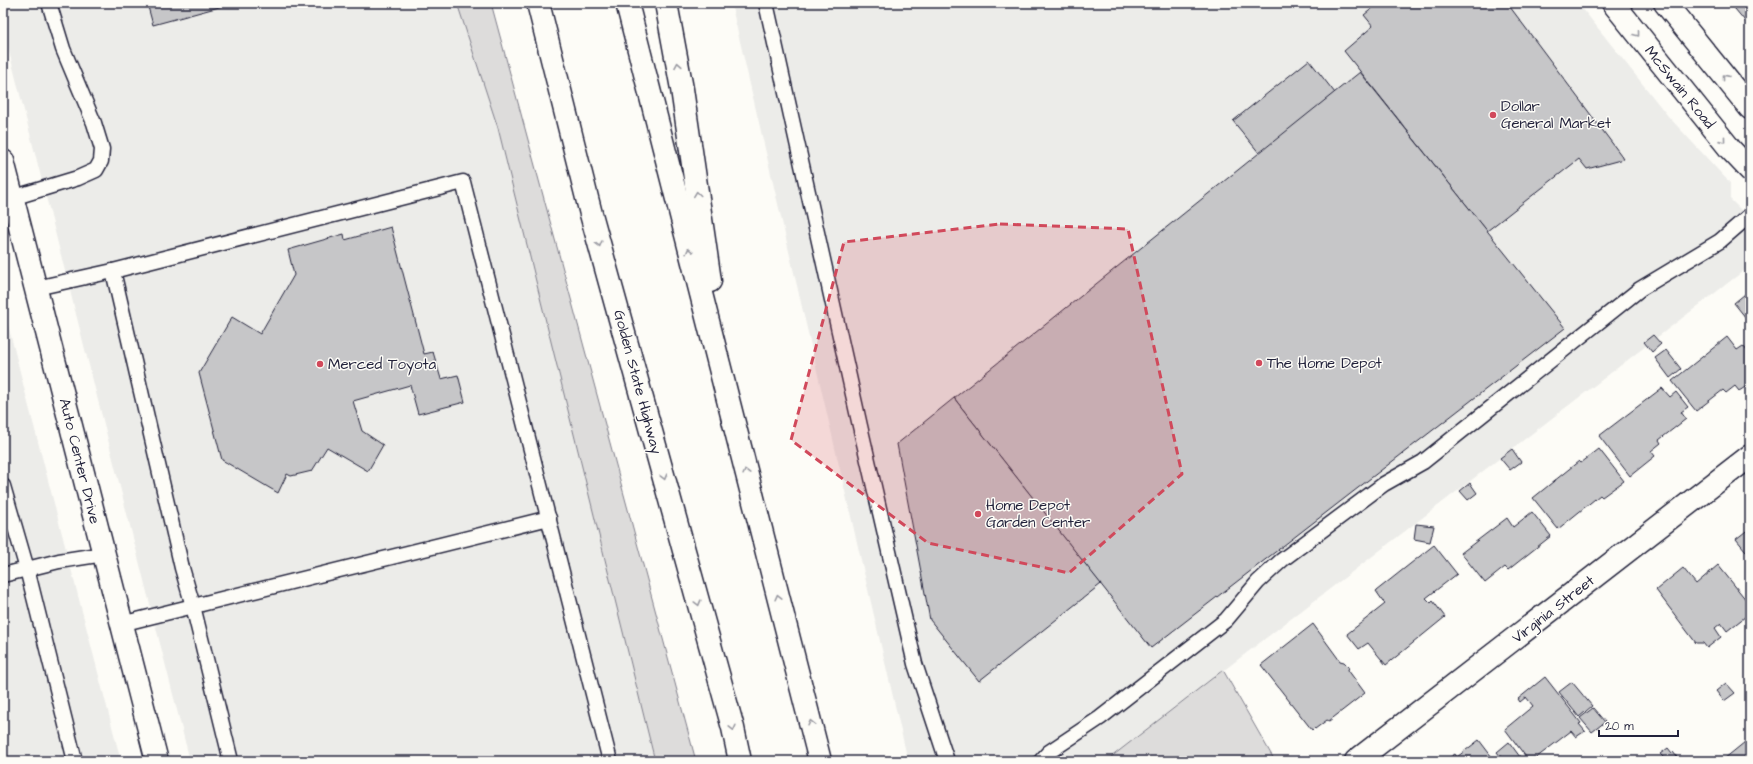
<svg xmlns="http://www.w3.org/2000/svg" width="1753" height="764" viewBox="0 0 1753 764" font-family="'Architects Daughter',sans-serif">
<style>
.built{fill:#ecece9}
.grass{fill:#dddcdb;stroke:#807f8b}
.building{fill:#c6c6c8;stroke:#22223b}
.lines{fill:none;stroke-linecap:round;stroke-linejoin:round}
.lane-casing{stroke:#22223b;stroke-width:17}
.street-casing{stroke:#22223b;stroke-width:25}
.secondary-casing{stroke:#22223b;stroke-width:25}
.primary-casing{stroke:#22223b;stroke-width:25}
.highway-casing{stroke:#22223b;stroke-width:25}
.lane{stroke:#fdfcf7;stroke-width:14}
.street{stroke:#fdfcf7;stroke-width:22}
.secondary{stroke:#fdfcf7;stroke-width:22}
.primary{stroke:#fdfcf7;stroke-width:22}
.highway{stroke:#fdfcf7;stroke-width:22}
.oneway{stroke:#9a9aa2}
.marked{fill:#d1495b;fill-opacity:0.2;stroke:#d1495b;stroke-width:3;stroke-dasharray:8 5;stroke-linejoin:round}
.poi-dot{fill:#d1495b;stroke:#fdfcf7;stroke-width:1.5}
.labels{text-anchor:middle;stroke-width:3;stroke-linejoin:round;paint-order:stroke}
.street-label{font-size:15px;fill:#22223b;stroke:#fdfcf7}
.poi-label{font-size:15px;fill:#22223b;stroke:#fdfcf7;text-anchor:start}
</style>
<rect width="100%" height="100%" fill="#fdfcf7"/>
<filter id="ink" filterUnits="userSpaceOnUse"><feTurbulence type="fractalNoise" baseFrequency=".025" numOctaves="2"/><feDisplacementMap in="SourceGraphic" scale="8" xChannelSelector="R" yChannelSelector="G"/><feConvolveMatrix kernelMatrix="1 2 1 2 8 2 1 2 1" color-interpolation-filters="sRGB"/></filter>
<g filter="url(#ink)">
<g class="built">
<path d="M3,3h454l41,125 157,633h-465l-187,-733z"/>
<path d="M731,3h847l90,113 62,67v16l20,20v47l-644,495h-198z"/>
<path d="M3,305l26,102 92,354h-118z"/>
</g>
<g class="grass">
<path d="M457,3h34l205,758h-41l-157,-633z"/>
<path d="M1223,670l52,91h-169z"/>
</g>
<g class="building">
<path d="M147,3h87l-81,22z"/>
<path d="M1379,3h128l117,156 -37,10 -8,-10 -92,72 -143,-180 29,-25 -9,-11z"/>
<path d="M1730,3h20v24z"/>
<path d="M1309,60l26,33 -75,61 -27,-33z"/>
<path d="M1360,72l205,256 -414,320 -197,-250z"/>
<path d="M391,227l33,127 9,-2 8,27 17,-4 7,27 -47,12 -8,-29 -57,16 9,30 21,14 -15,26 -41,-24 -15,24 -21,5 -4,-2 -9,19 -56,-33 -23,-87 33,-56 28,17 34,-59 -6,-25 56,-16 1,6z"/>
<path d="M1750,290v33l-16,-20z"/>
<path d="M1653,335l8,9 -9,8 -8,-10z"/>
<path d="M1727,337l10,13 6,-4 7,8v30l-11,7 -4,-5 -9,7 -3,-3 -27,21 -24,-30z"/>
<path d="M1666,350l15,19 -11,9 -15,-20z"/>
<path d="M1662,388l8,9 6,-5 12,15 -7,5 5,7 -27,21 2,3 -10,8 4,5 -25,20 -31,-40z"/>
<path d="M954,398l147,186 -122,97 -49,-61 -33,-176z"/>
<path d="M1512,449l9,13 -11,8 -10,-12z"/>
<path d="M1599,449l25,32 -22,16 -2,-2 -42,34 -25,-31 46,-37 2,2z"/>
<path d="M1470,483l7,10 -9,7 -8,-9z"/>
<path d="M1532,512l19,24 -43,34 -3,-3 -20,16 -24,-30 46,-35 6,9z"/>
<path d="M1416,524l18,2 -4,16 -16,-3z"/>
<path d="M1750,528v28l-14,-17z"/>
<path d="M1434,545l23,29 -31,24 5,5 2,-2 12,16 -59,48 -18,-22 -9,6 -12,-15 38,-30 -9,-13z"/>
<path d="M1718,565l29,36h-1l4,5v7l-23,18 -6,-8 -6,5 6,9 -14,11 -4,-5h-7l-40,-53 27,-22 13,16z"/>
<path d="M1313,624l27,37 4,1 5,5 -1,3 17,23 -36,28 -2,-1 -12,9 -1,-1 -2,2 -51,-65z"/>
<path d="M1545,677l36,46 -2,1 6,7 -9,6 -5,-6 -39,30h-3l-24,-32 28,-23 -7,-9 -6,5 -2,-3z"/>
<path d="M1572,682l20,24 -13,11 -20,-25z"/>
<path d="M1726,683l9,10 -11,8 -8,-10z"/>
<path d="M1593,708l12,14 -13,10 -12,-14z"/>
<path d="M1479,740l16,21 -49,-1 9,-6 2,3z"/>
<path d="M1750,740v21h-25l-1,-2 21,-17 1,1z"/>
<path d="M1509,742l14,19h-19l-7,-9z"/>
<path d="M1668,748l4,5 1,-1 7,9h-17l2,-2 -5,-5z"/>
</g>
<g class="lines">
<g class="lane-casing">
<g id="lane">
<path d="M766,3l94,423 55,238 32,97"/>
<path d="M12,198l66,-20 18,-8 5,-9 1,-12 -8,-26 -31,-74 -14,-46"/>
<path d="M36,288l77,-17"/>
<path d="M3,486l24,83 48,192"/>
<path d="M3,575l56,-14 45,-7"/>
<path d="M121,624l428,-106"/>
<path d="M231,761l-38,-155 -11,-38 -69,-297 350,-89 147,579"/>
<path d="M1041,761l8,-9 51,-34 126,-98 32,-38 24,-22 102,-76 39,-22 217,-173 80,-48 30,-26"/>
</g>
</g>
<g class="street-casing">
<path id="street" d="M1356,761l394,-305"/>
</g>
<g class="secondary-casing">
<path id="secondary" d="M3,161l154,600"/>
</g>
<g class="primary-casing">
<g id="primary">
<path d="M1613,3l118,147 19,20"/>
<path d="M1665,3l85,105"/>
</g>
</g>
<g class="highway-casing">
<g id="highway">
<path d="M538,3l53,211 142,514 7,33"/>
<path d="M627,3l193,758"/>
<path d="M666,3l16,86 28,192"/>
</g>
</g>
<use href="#lane" class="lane"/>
<use href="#street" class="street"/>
<use href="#secondary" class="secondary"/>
<use href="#primary" class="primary"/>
<use href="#highway" class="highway"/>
</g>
<defs><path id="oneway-chevron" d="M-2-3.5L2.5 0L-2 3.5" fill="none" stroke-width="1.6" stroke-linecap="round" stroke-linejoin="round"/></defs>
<g class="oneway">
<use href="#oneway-chevron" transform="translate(1637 34) rotate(52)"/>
<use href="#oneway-chevron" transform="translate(678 65) rotate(-100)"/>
<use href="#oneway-chevron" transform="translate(1725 77) rotate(-129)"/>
<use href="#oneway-chevron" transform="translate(1723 140) rotate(51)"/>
<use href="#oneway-chevron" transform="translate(697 194) rotate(-98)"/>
<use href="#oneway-chevron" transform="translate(599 244) rotate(75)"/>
<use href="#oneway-chevron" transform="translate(689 251) rotate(-104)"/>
<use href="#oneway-chevron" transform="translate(746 472) rotate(-104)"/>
<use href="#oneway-chevron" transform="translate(664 477) rotate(75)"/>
<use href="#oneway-chevron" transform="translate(778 597) rotate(-104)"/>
<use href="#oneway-chevron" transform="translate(698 603) rotate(75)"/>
<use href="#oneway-chevron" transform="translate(811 723) rotate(-104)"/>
<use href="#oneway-chevron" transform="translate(733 728) rotate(76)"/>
</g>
</g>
<path class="marked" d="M1000,224l128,5 54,245 -113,99 -141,-30 -137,-103 53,-198z"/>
<g class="poi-dot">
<circle cx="1493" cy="115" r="4"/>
<circle cx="1259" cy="363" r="4"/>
<circle cx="320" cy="364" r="4"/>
<circle cx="978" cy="514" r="4"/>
</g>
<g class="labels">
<g class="street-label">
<text transform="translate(1680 87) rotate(51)" y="5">McSwain Road</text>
<text transform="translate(638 382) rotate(75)" y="5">Golden State Highway</text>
<text transform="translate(80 461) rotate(76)" y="5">Auto Center Drive</text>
<text transform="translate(1553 609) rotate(-38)" y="5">Virginia Street</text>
</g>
<g class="poi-label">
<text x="1501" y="111">Dollar<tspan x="1501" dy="17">General Market</tspan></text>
<text x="1267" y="368">The Home Depot</text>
<text x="328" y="369">Merced Toyota</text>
<text x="986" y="510">Home Depot<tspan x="986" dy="17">Garden Center</tspan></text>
</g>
</g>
<rect width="1753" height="764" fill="none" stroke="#fdfcf7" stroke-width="16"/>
<rect x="8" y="8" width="1737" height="748" fill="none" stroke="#22223b" stroke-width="1.5" filter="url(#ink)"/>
<path d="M1599 730v6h79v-6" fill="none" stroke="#22223b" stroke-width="2"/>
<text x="1605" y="730" font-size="12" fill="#22223b" stroke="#fdfcf7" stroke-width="3" paint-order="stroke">20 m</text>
</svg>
